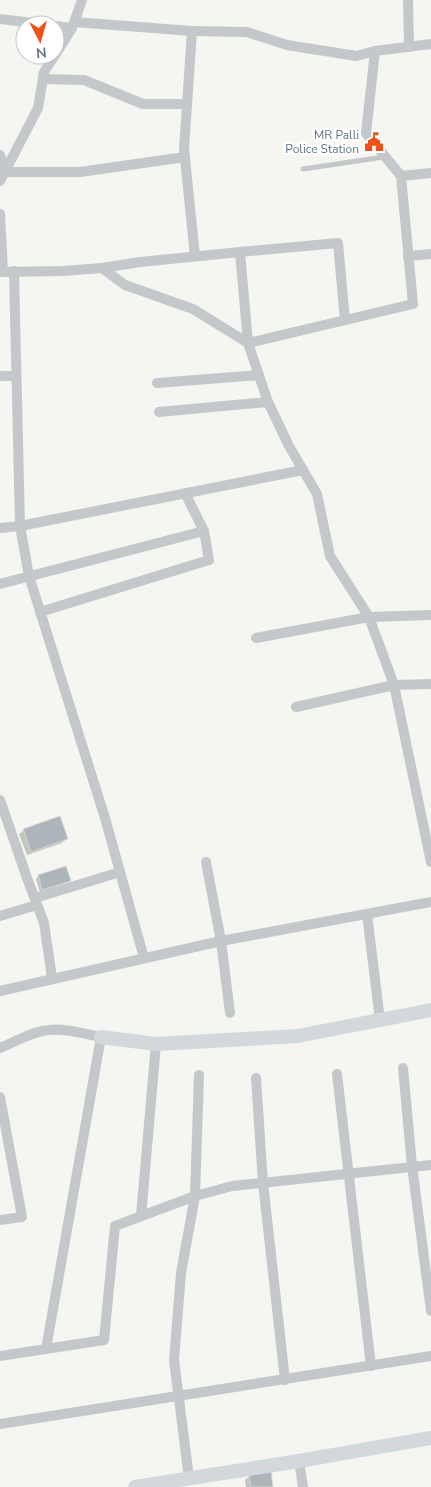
<svg xmlns="http://www.w3.org/2000/svg" width="431" height="1487" viewBox="0 0 431 1487" font-family="'Nunito Sans',sans-serif">
<style>
.shadow{fill:#0003}
.building{fill:#aeb5ba;stroke:#d6d7d4}
.lines{fill:none;stroke-linecap:round;stroke-linejoin:round}
.lane{stroke:#c4c8cb;stroke-width:5}
.street{stroke:#c4c8cb;stroke-width:10}
.secondary{stroke:#d3d8dc;stroke-width:14}
.labels{text-anchor:middle;stroke-width:5;stroke-linejoin:round;paint-order:stroke}
.poi-label{font-size:12px;fill:#627484;stroke:#fff;text-anchor:end}
</style>
<rect width="100%" height="100%" fill="#f5f5f1"/>
<g class="shadow">
<path d="M24,830l43,8 -5,5 -35,12 -8,-21z"/>
<path d="M38,876l31,5 -3,2 -26,9 -4,-13z"/>
<path d="M250,1476l22,11h-26l-1,-7z"/>
</g>
<g class="building">
<path d="M60,816l8,23 -37,13 -8,-23z"/>
<path d="M66,866l5,15 -29,9 -4,-15z"/>
<path d="M271,1471l2,16h-22l-2,-12z"/>
</g>
<g class="lines">
<path class="lane" d="M303,169l81,-12"/>
<g class="street">
<path d="M408,0l1,47"/>
<path d="M0,19l49,6"/>
<path d="M74,22l118,9 -8,118 11,107"/>
<path d="M55,26l17,2"/>
<path d="M192,31l55,1 40,13 69,11 19,-5"/>
<path d="M55,55l17,-27 10,-28"/>
<path d="M43,79l41,1 59,24h44"/>
<path d="M0,155l5,17h75l105,-15"/>
<path d="M401,176l30,-3"/>
<path d="M0,181l38,-73 6,-36 11,-17"/>
<path d="M0,214l3,58"/>
<path d="M240,252l98,-9 7,77"/>
<path d="M408,256l23,-2"/>
<path d="M102,268l23,17 68,24 55,34 165,-39 -12,-128 -35,-43 9,-82 56,-7"/>
<path d="M14,271l6,255 9,50 76,242 39,140"/>
<path d="M0,272l63,-1 39,-3 38,-6 100,-10 8,91 20,59 21,44 28,48 13,62 39,61 25,68 37,177"/>
<path d="M0,376h16"/>
<path d="M157,383l102,-8"/>
<path d="M159,412l109,-10"/>
<path d="M0,528l20,-2 283,-56"/>
<path d="M0,584l204,-53 -19,-38"/>
<path d="M40,612l169,-52 -5,-29"/>
<path d="M256,638l113,-21 62,-2"/>
<path d="M296,707l98,-22 37,-1"/>
<path d="M0,800l27,78 17,45 8,55"/>
<path d="M206,862l15,79 9,72"/>
<path d="M35,898l85,-26"/>
<path d="M367,914l13,106"/>
<path d="M0,916l37,-11"/>
<path d="M0,991l221,-50 210,-39"/>
<path d="M0,1048c15,-6 33,-17 49,-18 17,-2 35,4 52,7l-55,312"/>
<path d="M403,1068l9,98 19,145"/>
<path d="M337,1074l34,292"/>
<path d="M256,1078l7,105 22,197"/>
<path d="M0,1097l22,120 -22,3"/>
<path d="M141,1216l15,-172"/>
<path d="M0,1356l104,-16 11,-114 80,-30 37,-10 199,-21"/>
<path d="M0,1424l431,-68"/>
<path d="M299,1461l4,26"/>
<path d="M189,1478l-15,-118 7,-87 14,-77 4,-121"/>
</g>
<g class="secondary">
<path d="M101,1037l55,7 142,-8 133,-26"/>
<path d="M135,1487l164,-26 132,-23"/>
</g>
</g>
<defs>
<g id="civic-bare" transform="scale(1.5)"><path d="M-.6-6.5H3V-4.5H.6V-3L4-1V1h2V6H-6V1h2V-1L-.6-3ZM-1.2 2.5V6h2.4V2.5Z" fill="#ee5219" stroke="#fff" stroke-width="2.5" paint-order="stroke"/></g>
</defs>
<g fill-rule="evenodd">
<use href="#civic-bare" x="374" y="142"/>
</g>
<g class="labels">
<g class="poi-label">
<text x="359" y="139">MR Palli<tspan x="359" dy="14">Police Station</tspan></text>
</g>
</g>
<g transform="translate(40 40) rotate(174)"><circle r="24" fill="#ffffff" stroke="#c0c7ce"/>
<path d="M0-4L9 19L0 12L-9 19Z" fill="#ee5219"/>
<text y="-8" font-size="14" font-weight="bold" text-anchor="middle" fill="#627484">N</text>
</g>
</svg>
